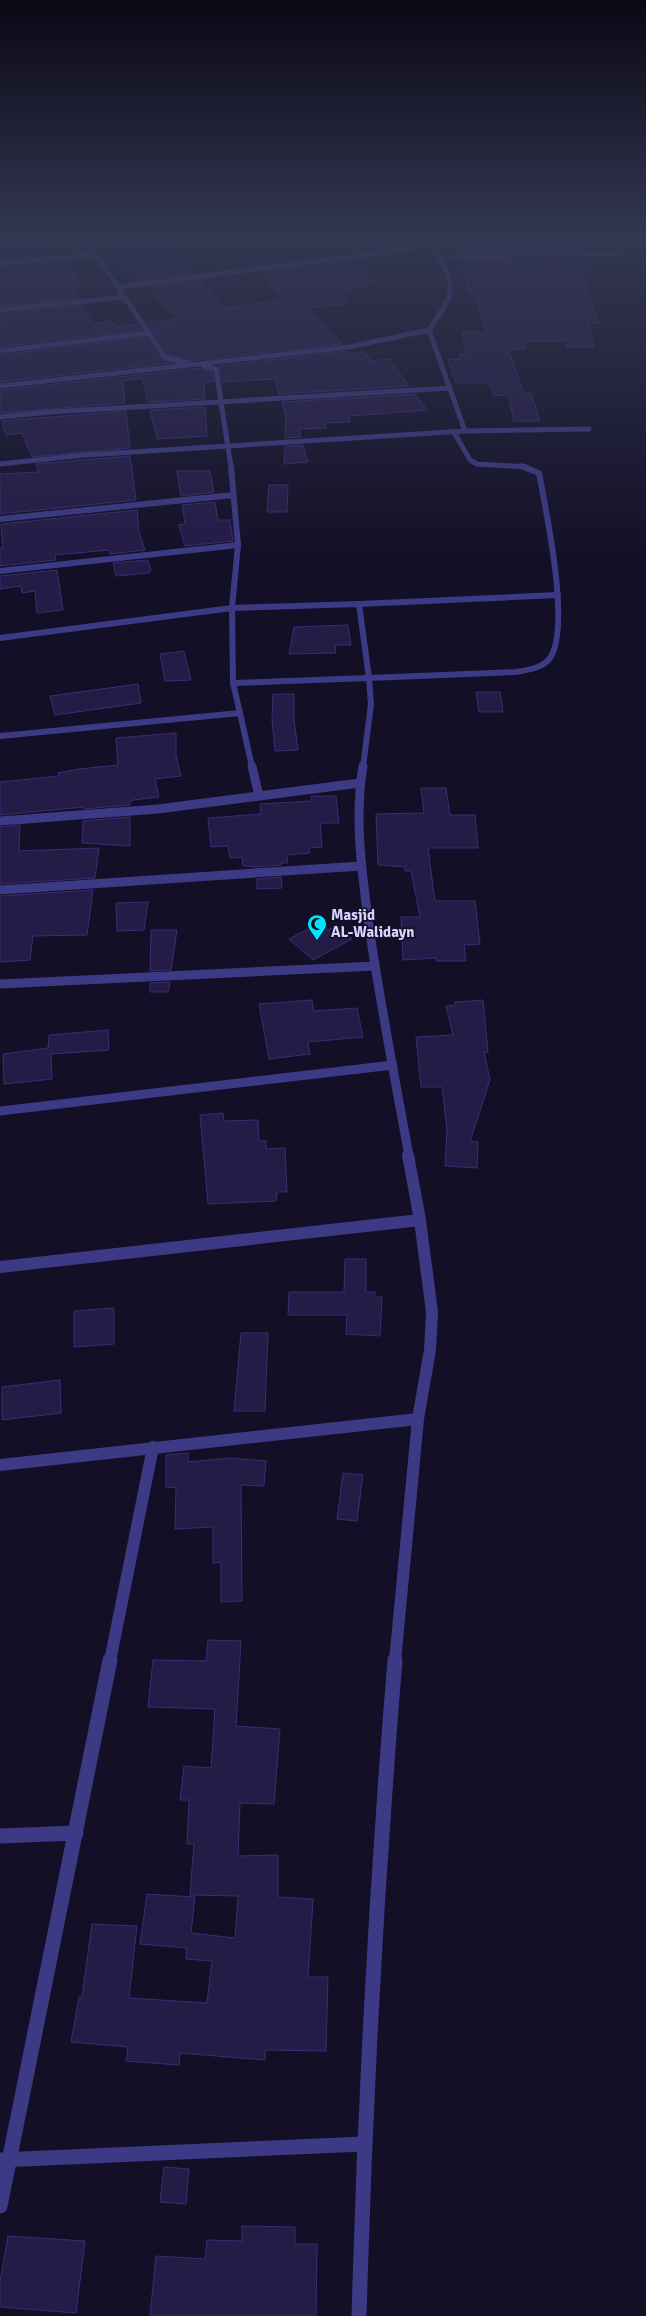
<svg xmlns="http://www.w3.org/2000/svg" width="646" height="2316" viewBox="0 0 646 2316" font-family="Signika,sans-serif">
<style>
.building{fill:#241b47;stroke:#3b2d73}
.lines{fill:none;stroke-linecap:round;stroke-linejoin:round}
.street-far4{stroke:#3d3a85;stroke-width:5}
.street-far3{stroke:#3d3a85;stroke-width:6}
.street-far2{stroke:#3d3a85;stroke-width:9}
.street-far1{stroke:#3d3a85;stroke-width:12}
.street{stroke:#3d3a85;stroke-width:15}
.labels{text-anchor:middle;stroke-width:3.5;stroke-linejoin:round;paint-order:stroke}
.poi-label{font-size:15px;font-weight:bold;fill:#d9d4ff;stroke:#130f26;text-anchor:start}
</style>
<rect width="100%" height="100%" fill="#130f26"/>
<g class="building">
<path d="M5,236h47l10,17 -62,7v-11l12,-1z"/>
<path d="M123,236h37l32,37 -49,7 -14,-16 -11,1 -19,-26z"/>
<path d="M455,236h107l2,5 17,1 4,9 -126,2z"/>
<path d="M588,259l4,9h-13l20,55h-11l6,24h-27l-1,-6h-43l3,8 -18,1 16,43h7l9,28h-26l-6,-26 -14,1 -5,-13h-33l-8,-24h12v-5h7l-5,-22h25l-13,-39h-5l-8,-32z"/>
<path d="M352,260l26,24 -31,5 2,2 -9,1 7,7 -7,1 4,4 -36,4 34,36 -153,17 -21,-7 -21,-31 29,-4 -27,-32 51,-7 25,28 60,-8 -16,-16 3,-1 -11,-11z"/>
<path d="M67,261l14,24 -11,1 7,12 -77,8v-38z"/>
<path d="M82,305l10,19 19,-3 4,6 23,-3 4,6 -142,17v-33z"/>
<path d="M147,337l15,22 9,4 -171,19v-27z"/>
<path d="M348,351l3,3 14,-2 6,9 18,-2 20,27 -130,8 -4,-15 -53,3 -4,-16z"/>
<path d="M200,368l12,4 2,10h-10l1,17 -57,3 -6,-24 -19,3 2,22 -125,10v-23z"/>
<path d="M415,394l12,16 -78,6 1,6 -25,1 1,5 -27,1 2,8 -16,1 1,-22 -4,-14z"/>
<path d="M205,407l2,29 -50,3 -7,-29z"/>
<path d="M126,411l4,37 -98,9 -10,-24 -16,2 -4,-14z"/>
<path d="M303,445l5,17 -24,2 1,-18z"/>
<path d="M130,456l6,44 -136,14v-40l39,-2 -3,-8z"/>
<path d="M177,471h33l4,21 -33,4z"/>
<path d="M269,485h19l-1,27h-20z"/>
<path d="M215,502l3,18h12l3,21 -48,5 -6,-21 6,-1 -3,-19z"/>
<path d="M137,510l2,22 6,18 -35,4 -1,-4 -54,5 1,5 -56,6v-18h3l-2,-24z"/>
<path d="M148,560l3,11 -2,2 -33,3 -3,-13z"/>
<path d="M57,570l6,40 -26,3 -2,-22 -13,2 -1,-7 -21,3v-13z"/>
<path d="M348,625l3,20h-16l1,8 -47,1 5,-27z"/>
<path d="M184,651l7,29 -26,1 -5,-27z"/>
<path d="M138,684l3,19 -86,12 -5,-19z"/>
<path d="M476,692h24l3,20h-24z"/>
<path d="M273,694h21v25l4,31 -23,1 -3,-31z"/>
<path d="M176,733v22l5,21 -26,3 4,18 -26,3 -3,1v4l-46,4v-2l-84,8v-33l59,-6 -1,-3 21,-4 39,-4 -2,-27z"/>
<path d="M421,788h25l4,27h25l3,33h-50l7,53h40l5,43 -16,1 2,16h-30v-3l-33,2 -2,-43h19l-9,-46h-6v-4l-27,-2 -2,-51 48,-1z"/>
<path d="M311,796h25l3,27h-19l2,24 -13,1 1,5 -23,2 1,8h-7v2l-25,2 -13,-1 -1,-9 -12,1 -2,-12 -17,1 -3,-29 53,-4 -1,-10 51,-3z"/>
<path d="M130,817v29l-48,-3 1,-22z"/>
<path d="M20,825l-1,26 80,-3 -4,30 -95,6v-57z"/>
<path d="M281,877l1,11 -25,1v-10z"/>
<path d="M93,890l-6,45 -54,1 -3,24 -30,2v-66z"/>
<path d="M148,902l-4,28 -27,1 -1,-28z"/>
<path d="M320,923l8,7 8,-4 16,13 -39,21 -24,-21z"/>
<path d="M151,930h26l-6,40 -21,1z"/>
<path d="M170,982l-2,10h-18v-9z"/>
<path d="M312,1000l2,11 43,-3 6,29 -55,5 2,12 -41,5 -10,-55z"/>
<path d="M483,1000l5,52h-4l6,28 -20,61 8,1 -1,26 -32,-2 2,-35 -5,-44h-21l-5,-50 37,-2 -7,-29 9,-1v-3z"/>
<path d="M108,1030l1,20 -58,4 1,25 -48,5 -1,-30 45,-6 1,-13z"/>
<path d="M223,1113l1,8 34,-1 1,21h7v8l19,-1 2,44h-10l-1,9 -68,3 -8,-89z"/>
<path d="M345,1259h21v33h9v5h7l-2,39 -34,-2 1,-19h-59l1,-23h55z"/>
<path d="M114,1308v36l-40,3v-36z"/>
<path d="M241,1333h27l-3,78h-31z"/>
<path d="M60,1380l1,33 -59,7v-33z"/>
<path d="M188,1453v9l43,-4 35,3 -2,25 -23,-1 1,116 -21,1v-40l-8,1v-36l-38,2 1,-42 -10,1v-33z"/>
<path d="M343,1473l20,2 -6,46 -20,-2z"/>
<path d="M208,1640l33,1 -5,85 44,3 -6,75 -34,-1 -2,53 40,-1v42l35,2 -5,78h20l-2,74 -61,-1v10l-85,-7 -1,12 -53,-4 2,-14 -57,-5 8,-45h3l10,-73 45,2 -8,72 78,5 5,-42 -26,-2 1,-11 -47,-4 7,-50 48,3 -4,36 44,5 3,-42 -48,-1 4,-51h-7l2,-44h-9l4,-34 27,2 4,-59 -67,-2 5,-47 53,1z"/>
<path d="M164,2167l25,2 -3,35 -26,-2z"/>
<path d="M242,2226l53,1v17h22l-1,72h-166l6,-60 49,3 2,-19 35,1z"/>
<path d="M8,2236l77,5 -9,72 -76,-6v-25z"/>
</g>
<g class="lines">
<g class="street-far4">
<path d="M83,236l82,121 21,6"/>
<path d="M439,257l181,-3"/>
<path d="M0,264l96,-10"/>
<path d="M118,287l314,-41c26,42 24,44 -3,84"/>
<path d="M0,310l124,-13"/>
<path d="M0,351l149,-18"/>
<path d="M204,366l12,3 15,98"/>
<path d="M0,386l349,-39 80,-17 36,101 -380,24 -85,9"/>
<path d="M0,417l50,-5 400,-24"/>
<path d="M465,431l124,-2"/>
<path d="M454,432l16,28 7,4 50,3"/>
</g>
<g class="street-far3">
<path d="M231,466l7,79 -6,63 1,75"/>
<path d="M0,519l233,-24"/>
<path d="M0,571l238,-26"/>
<path d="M359,604l199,-9"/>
<path d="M0,638l232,-30 127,-4 10,74 147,-6c11,-2 27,-4 34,-14 21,-31 -4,-147 -11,-185l-18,-7"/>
<path d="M240,713l12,54"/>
<path d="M0,736l240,-23 -7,-30 136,-5 2,26 -8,63"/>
</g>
<g class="street-far2">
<path d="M252,766l7,30"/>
<path d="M363,766c-9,52 -1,108 6,160 11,77 26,153 40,230"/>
<path d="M0,821l158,-12 202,-26"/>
<path d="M0,890l361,-24"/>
<path d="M0,984l375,-18"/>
<path d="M0,1111l393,-46"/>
</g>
<g class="street-far1">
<path d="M0,1267l420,-47"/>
<path d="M0,1465l418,-46"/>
<path d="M110,1661l43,-214"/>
<path d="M395,1661l23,-242 12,-69 2,-38 -12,-92 -12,-65"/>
</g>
<g class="street">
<path d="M0,1836l76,-3"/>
<path d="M0,2160l364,-16"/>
<path d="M0,2206l110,-546"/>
<path d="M359,2316c6,-219 18,-438 36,-656"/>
</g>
</g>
<linearGradient id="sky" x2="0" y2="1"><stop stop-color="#0a0815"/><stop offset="0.42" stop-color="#333752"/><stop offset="1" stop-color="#333752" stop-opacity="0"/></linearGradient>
<rect width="646" height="560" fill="url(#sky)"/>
<defs>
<g id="mosque-pin" transform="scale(1)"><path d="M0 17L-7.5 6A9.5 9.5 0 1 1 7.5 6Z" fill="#00e5ff" stroke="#130f26"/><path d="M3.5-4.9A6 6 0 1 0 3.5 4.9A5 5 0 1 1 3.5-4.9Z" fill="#111"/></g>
</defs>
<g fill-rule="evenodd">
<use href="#mosque-pin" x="317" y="924"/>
</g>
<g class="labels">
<g class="poi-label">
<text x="331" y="920">Masjid<tspan x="331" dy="17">AL-Walidayn</tspan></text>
</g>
</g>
</svg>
